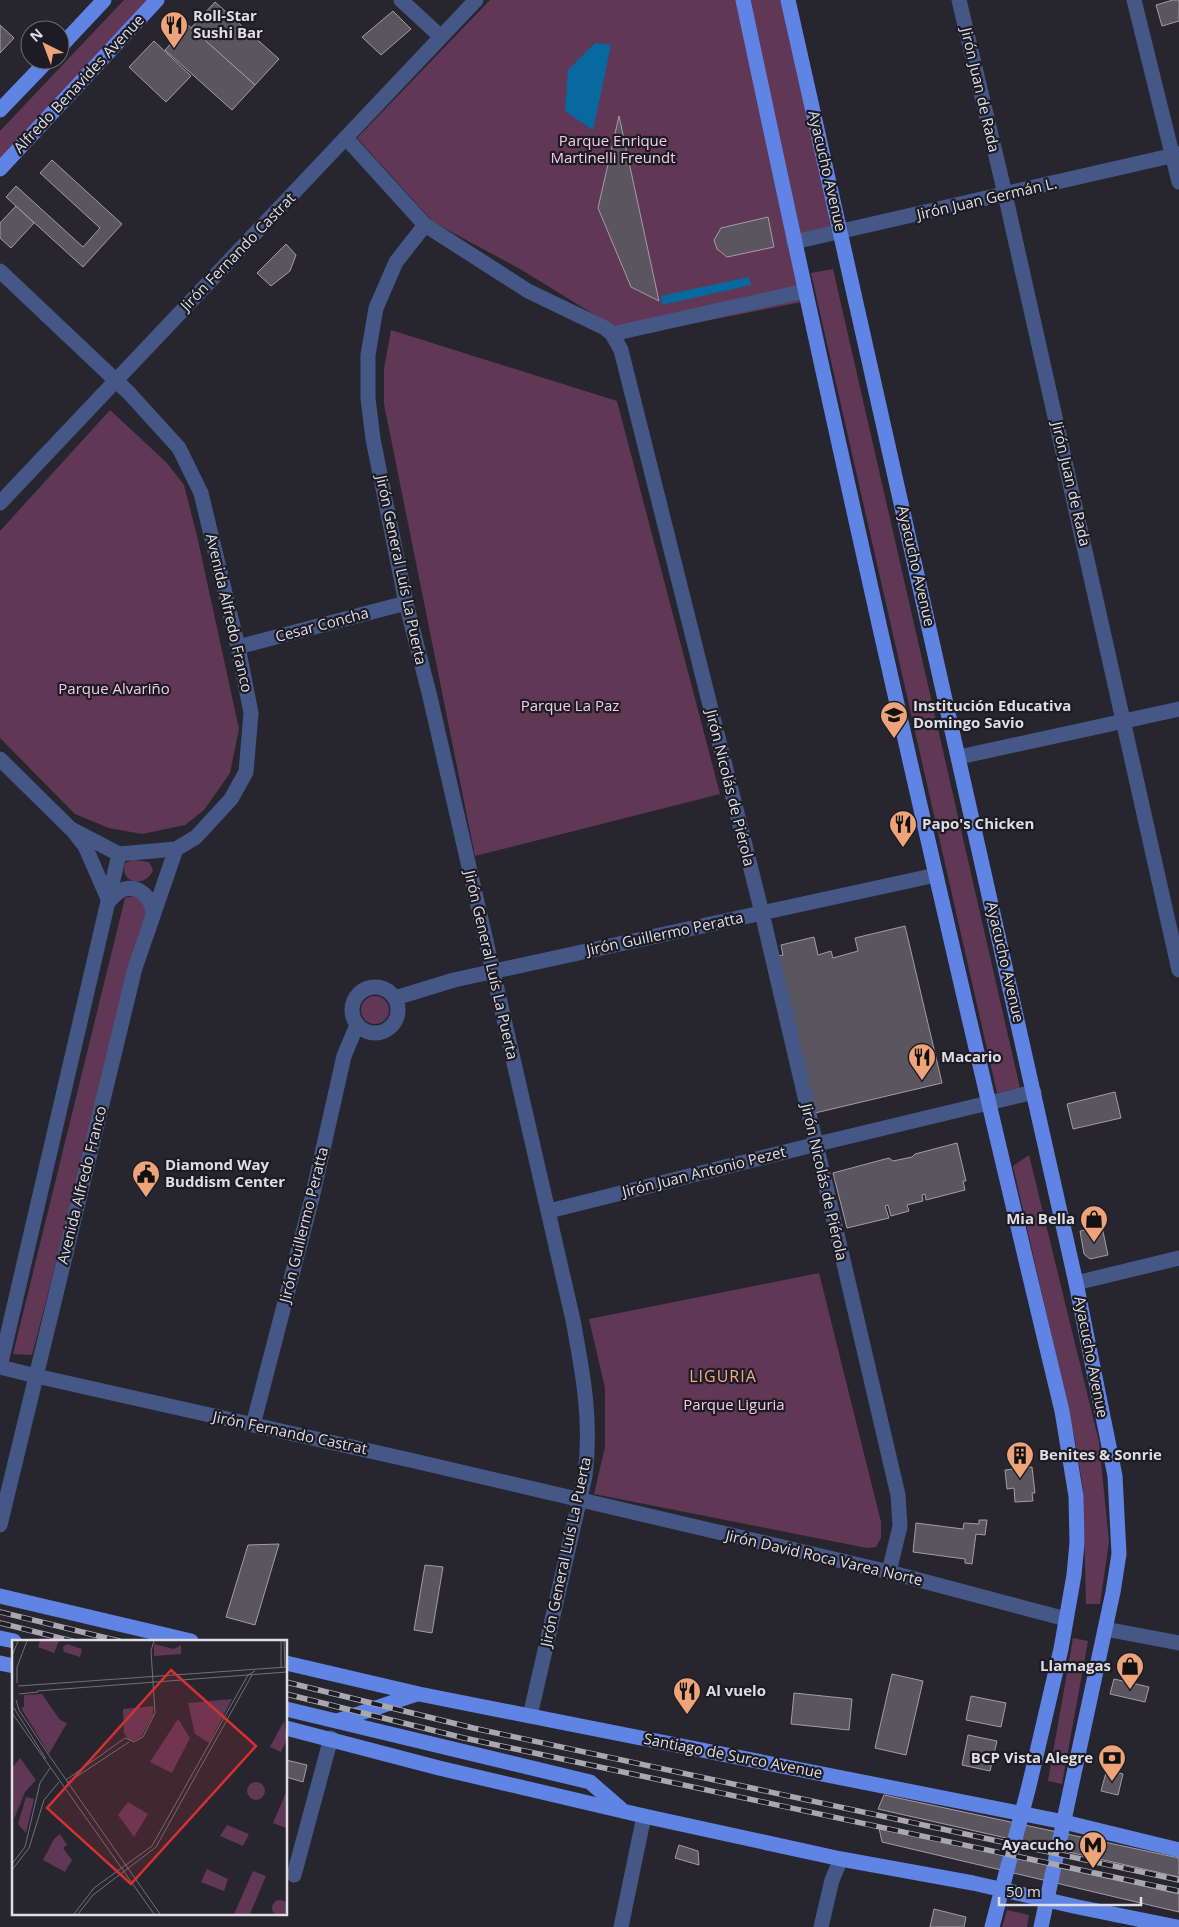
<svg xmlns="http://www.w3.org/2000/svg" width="1179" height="1927" viewBox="0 0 1179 1927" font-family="'Open Sans',sans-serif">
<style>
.green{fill:#603755}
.water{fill:#0769a0}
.building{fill:#5b555f;stroke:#a39ca7}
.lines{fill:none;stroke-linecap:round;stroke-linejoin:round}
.minor{stroke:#445786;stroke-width:15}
.major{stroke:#5f84e4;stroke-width:15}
.rail-casing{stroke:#a8a8af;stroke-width:5.5}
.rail{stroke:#1d1c25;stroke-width:4;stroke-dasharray:11;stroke-linecap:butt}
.labels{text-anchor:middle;stroke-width:4.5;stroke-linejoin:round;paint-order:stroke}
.poi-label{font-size:15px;font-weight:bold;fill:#dedee4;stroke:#1d1c25;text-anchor:start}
.street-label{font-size:15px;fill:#dedee4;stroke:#1d1c25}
.park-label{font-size:15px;fill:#f4cbe7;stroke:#1d1c25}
.neighbourhood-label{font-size:16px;letter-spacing:1px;fill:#f5ad86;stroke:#1d1c25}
.inset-road{fill:none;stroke:#707077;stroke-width:1}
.view{fill:#d63131;fill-opacity:0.15;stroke:#d63131;stroke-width:2.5}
.inset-edge{fill:none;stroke:#dedee4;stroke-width:2.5}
</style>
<rect width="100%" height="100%" fill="#27262f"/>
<g class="green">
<path d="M124,0h26l-150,161v-30z"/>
<path d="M490,0h246l66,302 -173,34 -109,-67 -87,-47 -76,-84z"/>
<path d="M743,0h45l53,232 -47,10z"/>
<path d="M833,269l187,819 -23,5 -186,-820z"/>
<path d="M391,330l226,71 103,393 -245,62 -91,-452v-35z"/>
<path d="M110,410l57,53 17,22 13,51 42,193 -9,44 -26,37 -19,15 -43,9 -33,-6 -34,-14 -75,-76v-207z"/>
<path d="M133,860l16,2 4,8c-8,19 -34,13 -28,-7z"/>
<path d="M134,896l7,3 6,13 -115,443 -19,-1 112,-456z"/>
<circle cx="375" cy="1010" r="14"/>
<path d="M1029,1155l70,287 10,100 -9,62h-14l-3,-116 -8,-48 -62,-274z"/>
<path d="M819,1273l62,249v16l-5,9 -9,1 -273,-54 11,-47v-59l-16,-69z"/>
<path d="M1073,1638l15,3 -26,143 -14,-3z"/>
<path d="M1007,1910l22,5 -2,12h-25z"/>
</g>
<g class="water">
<path d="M595,43l16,2 -18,85 -28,-19 3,-41z"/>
<path d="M749,277l2,8 -89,20 -1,-9z"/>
</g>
<g class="building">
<path d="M1173,0h6v21l-17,5 -6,-21z"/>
<path d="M215,2l64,57 -24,26 -64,-57z"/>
<path d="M393,11l18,18 -30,26 -19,-18z"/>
<path d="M0,25l14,13 -14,15z"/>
<path d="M188,25l67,60 -23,25 -67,-60z"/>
<path d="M154,41l37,35 -25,26 -37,-35z"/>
<path d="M619,116l40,185 -28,-14 -33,-79z"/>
<path d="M52,160l70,64 -39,43 -77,-70 10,-11 67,61 17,-19 -60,-55z"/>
<path d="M16,206l18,17 -23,25 -11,-10v-15z"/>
<path d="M768,217l6,30 -47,10 -10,-8 -3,-9 7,-12z"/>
<path d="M286,244l10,11 -6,16 -19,15 -14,-13z"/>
<path d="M905,926l37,157 -127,30 -37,-157 5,-1 -2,-10 33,-8 4,18 13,-4 2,7 25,-7 -3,-13z"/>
<path d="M1115,1092l6,26 -48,11 -6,-25z"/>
<path d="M957,1143l9,38h-3l2,9 -39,10 -1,-6 -3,1 1,6 -16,4 2,6 -18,5 -3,-11 -3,1 4,12 -42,10 -14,-55 56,-15 4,3 19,-4 3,-3z"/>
<path d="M1102,1227l6,28 -18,4 -6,-5 -4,-23z"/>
<path d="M1032,1467l3,26h-3l1,8 -18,1 -1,-14 -7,1 -2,-19z"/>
<path d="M979,1520h8l-2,15 -9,-1 -4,30 -7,-1v-4l-52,-7 3,-29 47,6 1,-6 15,1z"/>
<path d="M279,1544l-24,81 -29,-8 22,-72z"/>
<path d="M425,1565l18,2 -11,66 -18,-3z"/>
<path d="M892,1674l31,7 -17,74 -31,-7z"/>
<path d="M1114,1679l35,8 -4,15 -35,-8z"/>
<path d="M794,1693l58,6 -3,31 -58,-6z"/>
<path d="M971,1696l35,7 -5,24 -35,-7z"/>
<path d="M968,1735l29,6 -7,30 -28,-6z"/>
<path d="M286,1760l21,5 -4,17 -17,-5z"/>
<path d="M1107,1769l16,5 -5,21 -17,-4z"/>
<path d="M884,1795l295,63v19l-301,-68z"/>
<path d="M879,1828l300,66v18l-297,-70z"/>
<path d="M679,1845l19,6 1,14 -24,-7z"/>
<path d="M934,1909l32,8 -2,10h-34z"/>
</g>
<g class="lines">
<g class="minor">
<path d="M401,0l40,37"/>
<path d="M959,0l46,194 174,776"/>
<path d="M1134,0l45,182"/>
<path d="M346,138l79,87 103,66 77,37 7,6 9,16 141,563 136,582 2,31 -11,46"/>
<path d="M425,225l-29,37 -20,46 -8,47v43l5,41 33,164 24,94 143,623c10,54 19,101 12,156l-55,240"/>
<path d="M794,242l385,-88"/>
<path d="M0,271l129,122 50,55 22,45 37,154 13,66 -5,59 -15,27 -35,38 -20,12 -57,5 -48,-25 -71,-70"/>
<path d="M612,334l193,-43"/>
<path d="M0,503l476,-503"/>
<path d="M238,647l168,-44"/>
<path d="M959,757l220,-48"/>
<path d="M74,832l11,14 24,55c4,-4 10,-11 16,-12 15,-4 27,10 28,24"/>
<circle cx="375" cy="1010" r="23"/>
<path d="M395,998l59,-18 482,-105"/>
<path d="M549,1211l256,-64 229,-55"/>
<path d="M1076,1283l103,-25"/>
<path d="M0,1367l36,9 374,84 479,112 177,47"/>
<path d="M0,1367l119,-513"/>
<path d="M253,1425l59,-227 32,-142 13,-31"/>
<path d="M0,1525l135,-557 41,-119"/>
<path d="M1105,1629l74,14"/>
<path d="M294,1875l37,-137"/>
<path d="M621,1927l23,-111"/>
<path d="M821,1927l11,-47 9,-21"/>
</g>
<g class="major">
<path d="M743,0c100,472 206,942 319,1411l14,85 1,47 -3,32 -13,74 -32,137 -37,141"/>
<path d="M788,0l288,1283 39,193 4,78 -6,38 -72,335"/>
<path d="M60,47l44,-47"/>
<path d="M0,110l48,-50"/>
<path d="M0,169l157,-169"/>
<path d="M0,1596l191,45"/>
<path d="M0,1638l14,3"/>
<path d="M0,1663l14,3"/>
<path d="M286,1663l133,31 645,128 115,28"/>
<path d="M286,1709l304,73 31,27"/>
<path d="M337,1721l80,-27"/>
<path d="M286,1728l153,40 205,48 197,43 132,24 105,24 99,20"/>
</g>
<g class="rail-casing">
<g id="rail">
<path d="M0,1612l119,29"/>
<path d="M0,1623l72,18"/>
<path d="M286,1682l187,46 706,152"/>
<path d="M286,1694l178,44 715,153"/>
</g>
</g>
<use href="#rail" class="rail"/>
</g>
<defs>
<g id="restaurant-pin" transform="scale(1.4375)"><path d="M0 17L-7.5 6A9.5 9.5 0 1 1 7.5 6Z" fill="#efa378" stroke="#1d1c25"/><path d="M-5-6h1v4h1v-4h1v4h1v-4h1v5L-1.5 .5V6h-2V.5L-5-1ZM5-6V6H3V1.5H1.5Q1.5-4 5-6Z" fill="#111"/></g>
<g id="school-pin" transform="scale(1.4375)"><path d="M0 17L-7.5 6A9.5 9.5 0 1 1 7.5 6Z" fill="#efa378" stroke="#1d1c25"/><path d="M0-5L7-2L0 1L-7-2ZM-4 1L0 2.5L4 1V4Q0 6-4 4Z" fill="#111"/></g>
<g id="civic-pin" transform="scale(1.4375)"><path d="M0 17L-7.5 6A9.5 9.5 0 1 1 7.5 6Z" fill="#efa378" stroke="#1d1c25"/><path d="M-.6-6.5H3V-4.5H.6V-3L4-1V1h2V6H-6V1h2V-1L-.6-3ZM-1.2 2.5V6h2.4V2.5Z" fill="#111"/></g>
<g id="shop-pin" transform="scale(1.4375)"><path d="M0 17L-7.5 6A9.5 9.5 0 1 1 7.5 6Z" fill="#efa378" stroke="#1d1c25"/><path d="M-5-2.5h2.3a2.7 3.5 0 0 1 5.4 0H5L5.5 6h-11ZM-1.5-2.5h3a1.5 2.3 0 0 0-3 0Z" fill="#111"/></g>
<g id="building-pin" transform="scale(1.4375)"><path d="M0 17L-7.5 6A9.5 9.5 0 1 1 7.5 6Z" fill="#efa378" stroke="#1d1c25"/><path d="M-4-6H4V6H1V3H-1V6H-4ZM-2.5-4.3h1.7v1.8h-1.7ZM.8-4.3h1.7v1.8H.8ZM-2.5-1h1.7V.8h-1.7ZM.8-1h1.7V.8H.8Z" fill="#111"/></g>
<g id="bank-pin" transform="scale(1.4375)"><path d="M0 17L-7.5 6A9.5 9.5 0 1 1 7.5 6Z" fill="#efa378" stroke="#1d1c25"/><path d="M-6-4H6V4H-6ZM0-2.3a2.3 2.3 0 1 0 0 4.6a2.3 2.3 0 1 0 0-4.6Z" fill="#111"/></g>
<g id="metro-pin" transform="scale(1.4375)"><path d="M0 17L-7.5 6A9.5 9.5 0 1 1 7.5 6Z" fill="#efa378" stroke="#1d1c25"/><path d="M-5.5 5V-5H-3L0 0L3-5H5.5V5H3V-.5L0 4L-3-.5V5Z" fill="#111"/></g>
</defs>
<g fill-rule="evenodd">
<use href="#restaurant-pin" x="174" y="25"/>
<use href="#school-pin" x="894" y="715"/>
<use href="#restaurant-pin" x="903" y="824"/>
<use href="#restaurant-pin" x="922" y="1057"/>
<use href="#civic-pin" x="146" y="1174"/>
<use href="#shop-pin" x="1094" y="1219"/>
<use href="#building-pin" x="1020" y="1455"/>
<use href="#shop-pin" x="1130" y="1666"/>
<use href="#restaurant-pin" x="687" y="1691"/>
<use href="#bank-pin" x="1112" y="1758"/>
<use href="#metro-pin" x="1093" y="1845"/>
</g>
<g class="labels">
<g class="poi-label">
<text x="193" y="21">Roll-Star<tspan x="193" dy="17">Sushi Bar</tspan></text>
<text x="913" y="711">Institución Educativa<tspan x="913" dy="17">Domingo Savio</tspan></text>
<text x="922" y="829">Papo's Chicken</text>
<text x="941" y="1062">Macario</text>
<text x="165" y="1170">Diamond Way<tspan x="165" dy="17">Buddism Center</tspan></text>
<text x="1075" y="1224" text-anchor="end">Mia Bella</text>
<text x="1039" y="1460">Benites &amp; Sonrie</text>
<text x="1111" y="1671" text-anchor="end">Llamagas</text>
<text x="706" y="1696">Al vuelo</text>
<text x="1093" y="1763" text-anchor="end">BCP Vista Alegre</text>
<text x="1074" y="1850" text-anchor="end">Ayacucho</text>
</g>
<g class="street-label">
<text transform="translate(79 84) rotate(-47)" y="5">Alfredo Benavides Avenue</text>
<text transform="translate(980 90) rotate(77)" y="5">Jirón Juan de Rada</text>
<text transform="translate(827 171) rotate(77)" y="5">Ayacucho Avenue</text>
<text transform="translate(987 199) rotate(-13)" y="5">Jirón Juan Germán L.</text>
<text transform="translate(238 252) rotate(-46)" y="5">Jirón Fernando Castrat</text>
<text transform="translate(1071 484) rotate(77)" y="5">Jirón Juan de Rada</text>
<text transform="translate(916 566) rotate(77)" y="5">Ayacucho Avenue</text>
<text transform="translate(401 570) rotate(78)" y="5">Jirón General Luís La Puerta</text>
<text transform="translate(229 613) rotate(77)" y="5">Avenida Alfredo Franco</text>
<text transform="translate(322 625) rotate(-15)" y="5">Cesar Concha</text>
<text transform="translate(730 788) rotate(76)" y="5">Jirón Nicolás de Piérola</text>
<text transform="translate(665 934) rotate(-12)" y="5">Jirón Guillermo Peratta</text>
<text transform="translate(1005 962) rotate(77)" y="5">Ayacucho Avenue</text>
<text transform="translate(491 965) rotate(77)" y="5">Jirón General Luís La Puerta</text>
<text transform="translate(704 1172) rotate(-14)" y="5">Jirón Juan Antonio Pezet</text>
<text transform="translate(824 1182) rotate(77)" y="5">Jirón Nicolás de Piérola</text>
<text transform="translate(82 1185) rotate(-76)" y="5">Avenida Alfredo Franco</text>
<text transform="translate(304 1225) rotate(-76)" y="5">Jirón Guillermo Peratta</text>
<text transform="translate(1091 1357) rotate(79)" y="5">Ayacucho Avenue</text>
<text transform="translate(290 1433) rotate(12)" y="5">Jirón Fernando Castrat</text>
<text transform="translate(566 1552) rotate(-78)" y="5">Jirón General Luís La Puerta</text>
<text transform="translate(824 1558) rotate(13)" y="5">Jirón David Roca Varea Norte</text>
<text transform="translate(733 1756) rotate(11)" y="5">Santiago de Surco Avenue</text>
</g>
<g class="park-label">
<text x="613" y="146">Parque Enrique<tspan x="613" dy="17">Martinelli Freundt</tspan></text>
<text x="114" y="694">Parque Alvariño</text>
<text x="570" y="711">Parque La Paz</text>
<text x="734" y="1410">Parque Liguria</text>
</g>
<g class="neighbourhood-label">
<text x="723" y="1382">LIGURIA</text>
</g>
</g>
<g transform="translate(12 1640)">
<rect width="275" height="275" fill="#27262f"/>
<path d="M28,1h19l-5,12 -16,-6zM55,4l15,5 -2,8 -16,-5 -1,-5zM142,4l20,5 7,-4v9l-27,2zM30,54l18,26 7,3 -18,31 -28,-46 3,-1v-12zM220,59l-23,44 -14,-9 -7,-31zM141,66v10l-12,21 -7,4 -6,-2 -4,-6 -1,-24zM166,79l12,19 -18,35 -22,-11zM272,81l3,18 -6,13 -11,-5zM8,118l16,22 -11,12 -11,27 -2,-51zM235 151a9 9 0 1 1 18 0a9 9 0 1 1-18 0ZM275,150v35l-1,3 -13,-5zM14,157l8,2 -8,34 -8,-9zM116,162l20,12 -14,23 -16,-22zM215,185l22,9 -6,12 -23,-10zM48,194l7,11 -4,3 9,12 -7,12 -22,-12 11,-21zM195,229l21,10 -4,12 -23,-9zM241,231l13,5 -16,38h-16zM260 268a8 8 0 1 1 16 0a8 8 0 1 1-16 0Z" fill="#603755"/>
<path class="inset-road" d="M269,1v27M272,1l1,27M0,16l6,-15M5,43v-16l10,-26M6,46l269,-19M25,51l250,-19M7,54l19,-2M4,60l3,10 29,44 112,160M2,68l32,51M0,73l142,201M54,140l59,-42 9,4 9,-5 12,-24 -4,-62 3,-10M55,143l62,-41M0,224l13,-17 15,-64 10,-15M0,230l17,-22 15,-48 15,-18M62,274l20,-26 58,-42 96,-171 7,-4M66,274l15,-19 63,-48 96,-172"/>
<path class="view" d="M159,30l85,76 -125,138 -84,-76z"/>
<rect width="275" height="275" class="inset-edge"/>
</g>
<g transform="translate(45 45) rotate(318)"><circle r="24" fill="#1d1c25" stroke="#6a6a71"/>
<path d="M0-4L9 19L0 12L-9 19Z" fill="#efa378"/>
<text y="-8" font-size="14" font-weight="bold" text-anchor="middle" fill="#dedee4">N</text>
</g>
<path d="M999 1897v8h142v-8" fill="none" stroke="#dedee4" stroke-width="2.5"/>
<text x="1006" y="1897" font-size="15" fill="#dedee4" stroke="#1d1c25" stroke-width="4" paint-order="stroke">50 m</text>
</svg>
